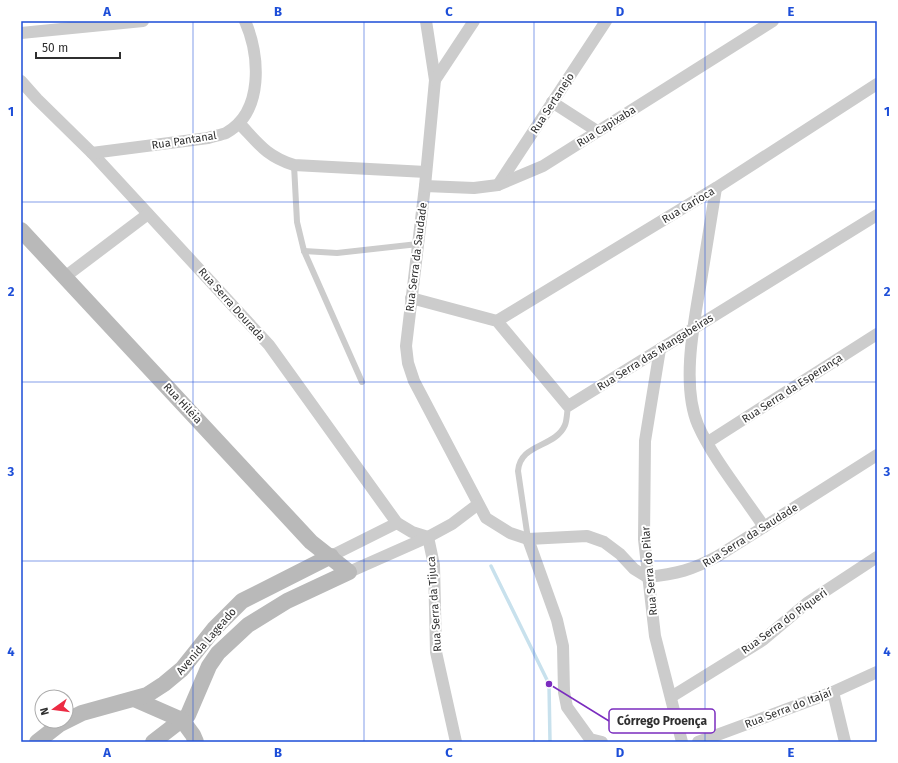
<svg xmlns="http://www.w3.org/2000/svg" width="898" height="763" viewBox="0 0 898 763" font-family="'Fira Sans',sans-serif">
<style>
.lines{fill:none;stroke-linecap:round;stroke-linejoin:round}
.stream{stroke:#c8e1ed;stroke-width:3.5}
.service{stroke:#ccc;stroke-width:6}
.minor{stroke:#ccc;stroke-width:12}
.secondary{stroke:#b9b9b9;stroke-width:16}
.grid{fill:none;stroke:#1d4ed8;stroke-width:1;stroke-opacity:0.55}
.labels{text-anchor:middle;stroke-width:4;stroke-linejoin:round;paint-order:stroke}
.street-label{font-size:11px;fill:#2f2f2f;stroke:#fff}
.leader{fill:none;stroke:#7b2cbf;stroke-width:1.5}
.callout-dot{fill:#7b2cbf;stroke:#fff;stroke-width:1.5}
.callout{fill:#fff;stroke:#7b2cbf;stroke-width:1.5}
.callout-label{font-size:12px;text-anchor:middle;font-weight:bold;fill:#2f2f2f}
.neatline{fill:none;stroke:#1d4ed8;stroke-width:1.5}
.grid-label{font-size:13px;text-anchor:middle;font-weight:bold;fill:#1d4ed8}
</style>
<rect width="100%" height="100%" fill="#fff"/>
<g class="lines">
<path class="stream" d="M491,566l58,118 1,58"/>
<g class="service">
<path d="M294,165l3,57 7,29 58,131"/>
<path d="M304,251l33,2 81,-9"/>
<path d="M528,539l-10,-68c2,-28 37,-23 47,-46 2,-5 2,-13 3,-19"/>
</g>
<g class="minor">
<path d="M426,21l9,59 -10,106 -19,160 2,17 6,18 72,137 24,15 18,6 59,-3 17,6 16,12 14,15 13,8c30,-3 45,-7 71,-21l159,-101"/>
<path d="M21,33l122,-12"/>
<path d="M435,80l39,-59"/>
<path d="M21,81l16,18 55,54 177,192 128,178 15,9 16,5"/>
<path d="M552,102l45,29"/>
<path d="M239,123c19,20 27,33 55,42l132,7"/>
<path d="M92,153l116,-15c6,-2 13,-3 18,-5 38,-21 34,-78 19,-112"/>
<path d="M498,185l108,-164"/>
<path d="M425,186l49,2 24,-3 45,-19 230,-145"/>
<path d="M716,188c-5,31 -10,62 -15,93 -7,41 -20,104 -3,144 15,34 45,70 66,102"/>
<path d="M66,276l82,-62"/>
<path d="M411,298l86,23 71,85 309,-191"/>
<path d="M497,321l219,-133 161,-104"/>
<path d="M660,349l-15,92 -1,98 11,97 27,106"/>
<path d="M708,442l169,-108"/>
<path d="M428,537l6,28 2,87 20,90"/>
<path d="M528,539l29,81 6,26 1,46 3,15 23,32 12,3"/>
<path d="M331,556l66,-33"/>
<path d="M349,572l79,-35 24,-13 25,-19"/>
<path d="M833,692l12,50"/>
<path d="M671,697l92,-57 44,-37 70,-46"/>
<path d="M698,742l135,-50 44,-20"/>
</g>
<g class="secondary">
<path d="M21,230l290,312 38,30 -62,29 -39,24 -30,28 -9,13 -21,49 -35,27"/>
<path d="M134,699l48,21 11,15 3,7"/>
<path d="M37,742l23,-18 22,-11 65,-18 17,-11 18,-15 32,-40 28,-28 89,-45"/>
</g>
</g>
<path class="grid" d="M193,21v721M364,21v721M534,21v721M705,21v721M21,202h856M21,382h856M21,561h856"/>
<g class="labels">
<g class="street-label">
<text transform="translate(552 103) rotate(-57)" y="4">Rua Sertanejo</text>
<text transform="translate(606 126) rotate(-32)" y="4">Rua Capixaba</text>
<text transform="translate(184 140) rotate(-9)" y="4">Rua Pantanal</text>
<text transform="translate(688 205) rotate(-31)" y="4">Rua Carioca</text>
<text transform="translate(416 257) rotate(-83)" y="4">Rua Serra da Saudade</text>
<text transform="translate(232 304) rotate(48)" y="4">Rua Serra Dourada</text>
<text transform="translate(655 352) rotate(-32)" y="4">Rua Serra das Mangabeiras</text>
<text transform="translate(792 388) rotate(-33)" y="4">Rua Serra da Esperança</text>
<text transform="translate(183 403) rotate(47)" y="4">Rua Hiléia</text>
<text transform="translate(750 535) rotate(-32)" y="4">Rua Serra da Saudade</text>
<text transform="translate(649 571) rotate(-95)" y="4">Rua Serra do Pilar</text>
<text transform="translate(434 604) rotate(-94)" y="4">Rua Serra da Tijuca</text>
<text transform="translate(784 621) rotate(-36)" y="4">Rua Serra do Piqueri</text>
<text transform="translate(206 641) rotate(-49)" y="4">Avenida Lageado</text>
<text transform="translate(788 708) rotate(-21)" y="4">Rua Serra do Itajaí</text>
</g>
</g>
<path class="leader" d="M549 684L609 721"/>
<circle class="callout-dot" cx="549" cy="684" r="4"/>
<rect class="callout" x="609" y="709" width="106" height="24" rx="4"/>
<g class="callout-label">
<text x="662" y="725">Córrego Proença</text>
</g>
<rect width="898" height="763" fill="none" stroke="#ffffff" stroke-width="44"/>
<g transform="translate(54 709) rotate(256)"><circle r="19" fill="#ffffff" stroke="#acacac"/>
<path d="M0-3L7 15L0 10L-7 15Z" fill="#ec2b43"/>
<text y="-6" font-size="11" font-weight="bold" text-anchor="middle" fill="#2f2f2f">N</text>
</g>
<path d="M36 52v6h84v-6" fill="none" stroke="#2f2f2f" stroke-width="2"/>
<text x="42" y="52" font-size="12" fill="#2f2f2f" stroke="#ffffff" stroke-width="3" paint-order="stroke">50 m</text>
<rect x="22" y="22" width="854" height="719" class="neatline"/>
<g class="grid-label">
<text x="107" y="16">A</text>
<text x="278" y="16">B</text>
<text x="449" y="16">C</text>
<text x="620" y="16">D</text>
<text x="791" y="16">E</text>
<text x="11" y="116">1</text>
<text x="887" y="116">1</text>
<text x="11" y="296">2</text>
<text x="887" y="296">2</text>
<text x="11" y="476">3</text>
<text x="887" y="476">3</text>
<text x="11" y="656">4</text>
<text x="887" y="656">4</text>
<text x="107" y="757">A</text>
<text x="278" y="757">B</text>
<text x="449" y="757">C</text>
<text x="620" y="757">D</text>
<text x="791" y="757">E</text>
</g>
</svg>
